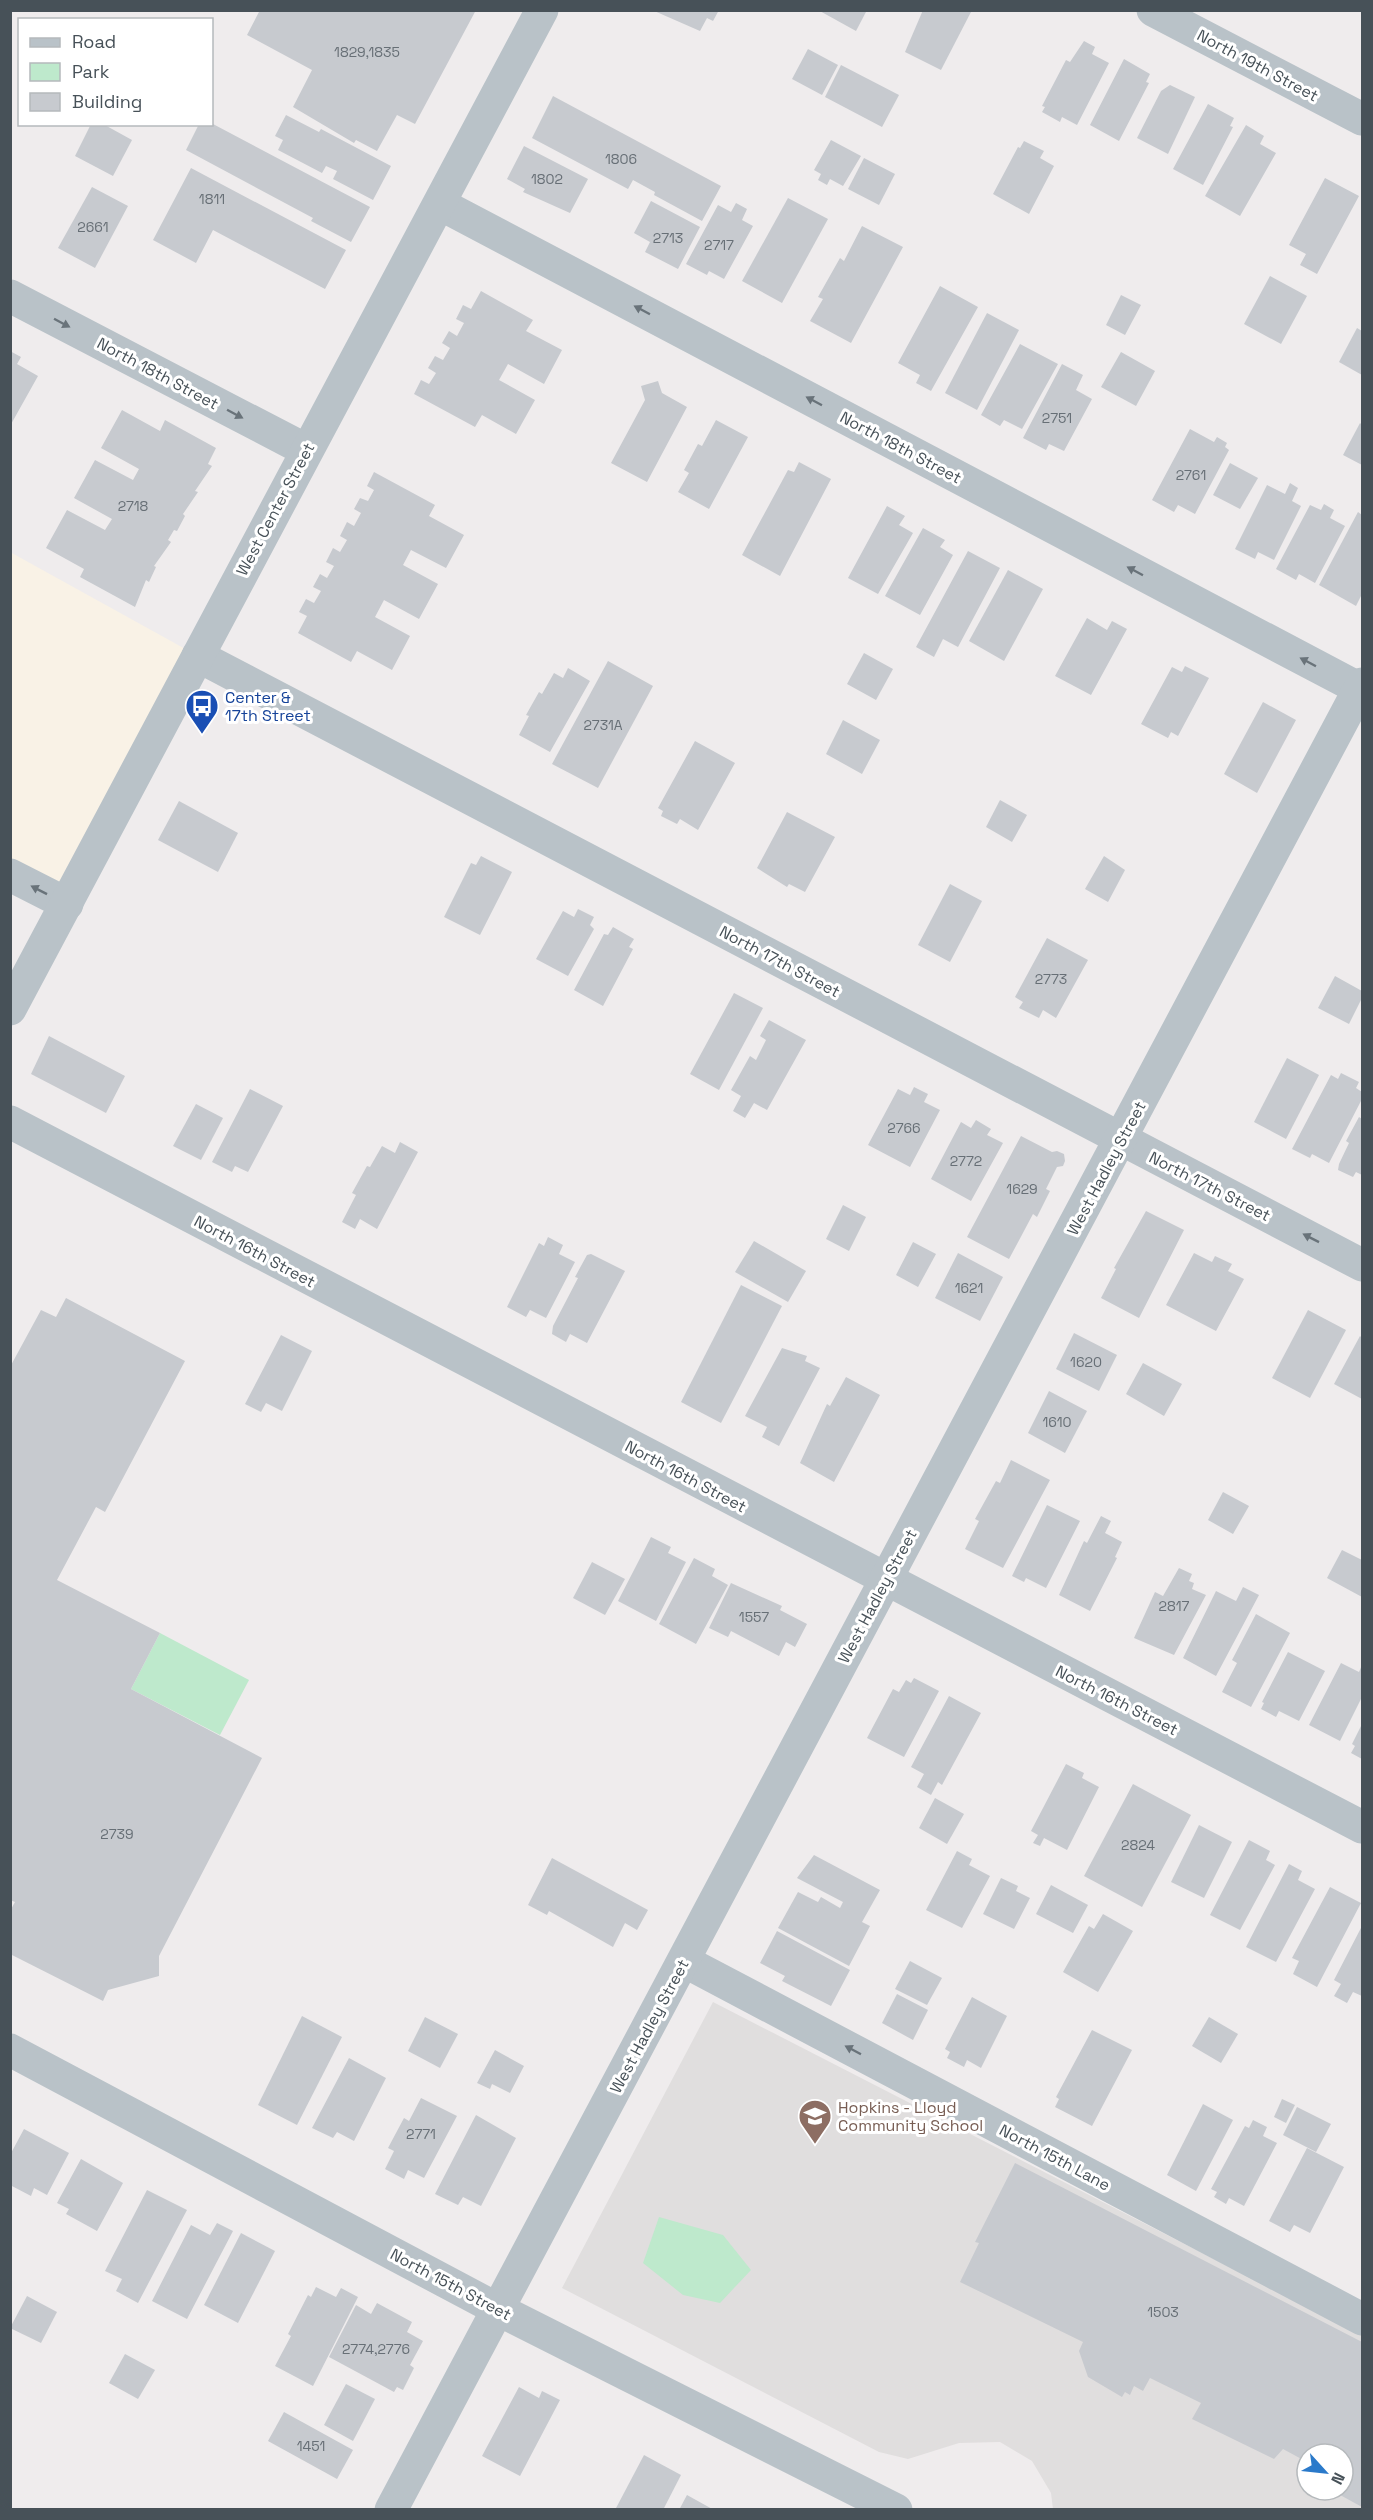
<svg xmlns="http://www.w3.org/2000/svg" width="1373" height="2520" viewBox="0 0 1373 2520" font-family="'Space Grotesk',sans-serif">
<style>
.commercial{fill:#f9f2e6}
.education{fill:#e0dede;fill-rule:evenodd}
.green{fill:#bee9cc}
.building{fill:#c7cacf}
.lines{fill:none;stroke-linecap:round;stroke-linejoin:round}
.minor{stroke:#b9c2c8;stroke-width:33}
.tertiary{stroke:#b9c2c8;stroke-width:33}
.oneway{fill:#69737a}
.labels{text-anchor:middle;stroke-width:6;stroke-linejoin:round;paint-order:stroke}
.number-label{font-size:14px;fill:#676f76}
.street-label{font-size:16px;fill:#475158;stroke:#fff}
.transit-label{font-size:16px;fill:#164399;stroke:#fff;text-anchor:start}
.education-label{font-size:16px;fill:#785e54;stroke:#fff;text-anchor:start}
</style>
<rect width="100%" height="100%" fill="#efeced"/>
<path class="commercial" d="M10,552l188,104 -131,248 -56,-29z"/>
<path class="education" d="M713,2002l649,333v174h-309l-2,-16 -19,-32 -32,-19 -41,1 -51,16 -29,-7 -317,-164zM1307,2454h36v36h-36z"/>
<g class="green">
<path d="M160,1633l89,47 -29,55 -89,-46z"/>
<path d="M659,2217l64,18 28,35 -31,33 -37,-8 -40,-32z"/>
</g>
<g class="building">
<path d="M260,10h216l-61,114 -18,-9 -20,36 -21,-11 -2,3 -61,-36 19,-37 -65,-35z"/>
<path d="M652,10h67l-6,11 -6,-3 -7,13z"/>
<path d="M818,10h49l-11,21z"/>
<path d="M923,10h49l-31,60 -36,-18z"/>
<path d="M1084,41l11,6 -3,7 17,9 -32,62 -15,-8 -2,5 -18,-10 3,-5 -3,-1 24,-46 4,2z"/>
<path d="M808,49l30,16 -16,30 -30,-16z"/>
<path d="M1124,59l26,15 -4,8 3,1 -30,58 -29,-16z"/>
<path d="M841,65l58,30 -17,32 -57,-30z"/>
<path d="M1170,85l25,12 -27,57 -31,-16 24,-47z"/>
<path d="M553,96l168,90 -19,35 -48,-26 1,-3 -22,-12 -5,9 -96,-51z"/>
<path d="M1208,104l26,14 -4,8 3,1 -30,58 -30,-16z"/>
<path d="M286,115l33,17 2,-3 70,37 -18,34 -40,-21 4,-8 -11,-5 -4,7 -44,-23 5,-10 -8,-4z"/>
<path d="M91,124h12l29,16 -19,36 -38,-20z"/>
<path d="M199,124h14l157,83 -19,35 -40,-21 2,-3 -127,-68z"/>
<path d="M1246,125l18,11 -4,8 16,9 -36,63 -35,-20z"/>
<path d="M831,140l30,16 -18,30 -13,-7 -3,6 -9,-5 3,-6 -7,-4z"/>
<path d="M1024,141l20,10 -4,7 14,8 -25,48 -36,-20 25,-47 2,1z"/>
<path d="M524,146l64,33 -18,34 -47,-21 2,-3 -18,-10z"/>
<path d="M864,158l31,16 -16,31 -31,-16z"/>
<path d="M191,168l155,82 -21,39 -112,-59 -17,33 -43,-23z"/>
<path d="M1325,178l34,18 -42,78 -17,-9 6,-11 -17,-9z"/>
<path d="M92,187l36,19 -33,62 -37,-20z"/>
<path d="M788,198l40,21 -46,84 -40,-22z"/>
<path d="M651,201l49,26 -22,42 -33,-17 5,-10 -16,-9z"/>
<path d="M736,203l11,6 -5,11 11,6 -29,53 -15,-8 -2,4 -21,-11 32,-59 13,7z"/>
<path d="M862,226l41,21 -52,96 -41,-22 13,-22 -5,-2 22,-39 4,3z"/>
<path d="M1270,276l37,20 -26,48 -37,-20z"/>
<path d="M940,286l38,21 -47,84 -15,-8 4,-8 -22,-12z"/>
<path d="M481,291l52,29 -7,11 36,19 -18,34 -36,-20 -9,16 36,20 -19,34 -34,-19 -7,12 -61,-33 7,-14 8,4 7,-11 -8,-5 7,-12 8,4 7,-12 -8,-5 7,-12 8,5 7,-13 -8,-4 7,-14 8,4z"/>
<path d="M1121,295l20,10 -16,30 -19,-10z"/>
<path d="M987,313l32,17 -42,80 -32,-17z"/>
<path d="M1357,328l5,3v44l-23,-13z"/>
<path d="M1020,344l38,20 -36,65 -18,-9 -4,6 -19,-11z"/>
<path d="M10,351l11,6 -4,7 21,12 -28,50z"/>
<path d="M1121,352l34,19 -19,35 -35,-19z"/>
<path d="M1062,364l21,11 -7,15 16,9 -28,52 -15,-7 -3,6 -23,-12z"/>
<path d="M658,381l4,12 25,14 -40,75 -36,-19 34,-63 -4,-14z"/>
<path d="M122,410l38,21 5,-11 51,28 -8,16 4,2 -17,25 3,1 -15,22 2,2 -8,15 -3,-1 -6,10 3,2 -17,24 2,1 -7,15 -3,-2 -11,27 -55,-30 4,-8 -38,-21 21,-38 38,20 7,-11 -38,-21 21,-38 38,20 6,-11 -38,-21z"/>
<path d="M716,420l32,17 -39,72 -31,-17 11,-19 -5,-3 14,-26 4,2z"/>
<path d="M1360,423l2,2v40l-19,-10z"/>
<path d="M1190,429l24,13 3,-5 10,6 -2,4 4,3 -34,64 -17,-9 -4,7 -22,-12z"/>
<path d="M799,462l32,17 -51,97 -38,-21 46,-85 6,2z"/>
<path d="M1230,463l28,15 -18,31 -27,-14z"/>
<path d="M374,472l61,33 -6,11 35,19 -18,33 -35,-18 -8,15 35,19 -19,35 -35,-19 -9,17 35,19 -18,34 -35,-19 -6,11 -53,-29 9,-17 -8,-4 7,-13 8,4 7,-12 -8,-4 7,-13 7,4 7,-12 -8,-4 7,-14 7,4 7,-12 -7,-4 7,-14 7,4 7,-13 -7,-4 6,-11 8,3 6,-11 -7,-4z"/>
<path d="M1290,483l8,5 -6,13 9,5 -27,54 -16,-8 -3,7 -20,-10 32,-64 18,9z"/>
<path d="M1324,504l10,6 -4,8 15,8 -30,57 -16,-9 -3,6 -20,-11 34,-64 11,5z"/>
<path d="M887,506l18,10 -6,9 14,8 -35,61 -30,-16z"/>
<path d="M1358,512l4,3v79l-6,12 -37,-21z"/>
<path d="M923,528l22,12 -5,7 13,8 -33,60 -35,-19z"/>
<path d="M968,551l32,17 -42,79 -15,-8 -9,18 -18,-10z"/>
<path d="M1008,570l35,19 -39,72 -35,-20z"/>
<path d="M1087,618l20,12 5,-9 15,8 -36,66 -36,-19z"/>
<path d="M864,653l29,16 -17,31 -29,-16z"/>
<path d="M608,661l45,25 -55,102 -46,-24z"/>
<path d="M1185,666l24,12 -31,58 -7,-4 -3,6 -27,-14 31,-57 10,5z"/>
<path d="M568,668l22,13 -40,71 -31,-17 10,-19 -3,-1 13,-23 3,2 12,-21 9,5z"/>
<path d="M1263,702l33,18 -39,73 -33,-19z"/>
<path d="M843,720l37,20 -18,34 -36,-20z"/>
<path d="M695,741l40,22 -37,67 -18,-11 -3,5 -16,-8 2,-5 -5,-3z"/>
<path d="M1000,800l27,15 -15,27 -26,-15z"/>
<path d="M179,801l59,32 -20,39 -60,-32z"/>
<path d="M787,812l48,25 -30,55 -16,-8 -2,3 -30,-19z"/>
<path d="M481,856l31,16 -32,63 -36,-18 27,-54 5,2z"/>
<path d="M1104,856l21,14 -17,32 -23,-13z"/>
<path d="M950,884l32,17 -32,61 -32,-17z"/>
<path d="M578,909l16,8 -4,8 4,4 -26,47 -32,-17 27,-48 11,6z"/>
<path d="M613,927l21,12 -5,8 4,2 -30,57 -29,-16 30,-56 4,1z"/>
<path d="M1047,938l41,22 -32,58 -13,-8 -4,8 -20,-10 4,-6 -8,-5z"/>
<path d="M1335,976l27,15v7l-13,26 -31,-16z"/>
<path d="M734,993l29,15 -44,82 -29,-16z"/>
<path d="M769,1020l37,20 -39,70 -13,-7 -9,15 -12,-7 8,-15 -10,-6 19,-34 6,4 10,-20 -6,-4z"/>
<path d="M49,1036l76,40 -19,37 -75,-39z"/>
<path d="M1287,1058l32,17 -33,64 -32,-17z"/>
<path d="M1341,1073l18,9 -3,6 6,4v7l-33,64 -17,-9 -2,4 -18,-9 39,-74 7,4z"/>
<path d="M914,1087l14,7 -4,8 16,8 -30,57 -42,-22 30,-56 12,6z"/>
<path d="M250,1089l33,17 -35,66 -13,-6 -3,6 -20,-10z"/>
<path d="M196,1104l27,14 -22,42 -28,-14z"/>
<path d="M1359,1117l3,2v56l-6,-3 -3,5 -15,-7 1,-6 10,-21 -3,-2z"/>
<path d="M976,1120l15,9 -4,6 16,8 -32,58 -40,-22 30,-57 10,6z"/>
<path d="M1021,1136l31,16 5,-1 7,3 1,7 -2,5 -6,1 -11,22 4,2 -13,26 -4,-3 -24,45 -42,-22z"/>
<path d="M400,1142l18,10 -41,77 -17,-10 -5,10 -13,-7 14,-27 -4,-2 15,-27 3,1 12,-21 13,7z"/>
<path d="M843,1205l23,12 -17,34 -23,-12z"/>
<path d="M1146,1211l38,19 -45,88 -38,-20 15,-29 -2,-1z"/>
<path d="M548,1237l15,8 -4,9 16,8 -29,56 -16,-8 -4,7 -19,-10 32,-64 5,3z"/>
<path d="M754,1241l52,30 -18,31 -53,-30z"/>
<path d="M913,1242l23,12 -18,33 -22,-12z"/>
<path d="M958,1253l45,24 -23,44 -45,-23z"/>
<path d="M1194,1253l18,9 3,-6 17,8 -4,7 16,8 -28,52 -50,-26z"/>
<path d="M591,1254l34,17 -38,72 -17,-9 -4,8 -14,-8 1,-8 25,-48 -3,-1 12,-22z"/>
<path d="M741,1285l41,21 -61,117 -40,-21z"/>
<path d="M66,1298l119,63 -80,151 -9,-5 -39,73 103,53 -29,56 131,69 -103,198v20l-51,14 -5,11 -93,-47v-43l5,-9 -5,-2v-533l31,-57 15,7z"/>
<path d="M1308,1310l38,20 -36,68 -38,-20z"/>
<path d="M1074,1333l43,22 -18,36 -43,-22z"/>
<path d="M281,1335l31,16 -30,60 -16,-8 -5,9 -16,-8z"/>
<path d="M1360,1336l2,2v61l-28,-15z"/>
<path d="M782,1348l25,8 -2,5 15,7 -41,78 -17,-9 5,-10 -22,-11z"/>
<path d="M1143,1363l39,21 -18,32 -38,-22z"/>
<path d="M846,1377l34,18 -46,87 -34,-19 27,-59 3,2z"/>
<path d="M1049,1391l38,20 -22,42 -37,-20z"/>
<path d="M1011,1460l39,20 -47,88 -38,-19 14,-28 -4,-2 21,-38 4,2z"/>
<path d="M1223,1492l26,14 -16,28 -25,-14z"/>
<path d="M1047,1505l33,16 -34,67 -20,-10 -2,4 -12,-6z"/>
<path d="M1101,1516l10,5 -6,12 17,9 -7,15 2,1 -27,53 -31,-16 25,-54 3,2z"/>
<path d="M651,1537l20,10 -3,6 18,9 -30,59 -38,-20z"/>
<path d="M1342,1550l20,10v37l-35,-19z"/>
<path d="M694,1558l21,11 -3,7 16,9 -32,59 -37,-20z"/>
<path d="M592,1562l33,17 -20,36 -32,-17z"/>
<path d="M1179,1568l13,6 -3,7 5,2 -2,6 14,6 -32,60 -40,-17 21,-46 8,4z"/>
<path d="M731,1583l51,23 -2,4 27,14 -12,23 -9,-5 -7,14 -48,-25 -3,6 -19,-9z"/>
<path d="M1243,1587l16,8 -43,81 -33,-18 33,-67 20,10z"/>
<path d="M1256,1614l34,19 -39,74 -29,-15 15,-29 -5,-3z"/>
<path d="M1288,1652l37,19 -26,50 -20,-10 -3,6 -15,-8 3,-6 -2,-1z"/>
<path d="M1341,1663l18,9 3,-7v32l-22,44 -31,-16z"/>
<path d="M914,1678l25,13 -35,66 -37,-19 26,-49 6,3 7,-12 5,3z"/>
<path d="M949,1696l32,17 -39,72 -4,-3 -7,13 -14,-8 7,-13 -13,-7z"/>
<path d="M1362,1724v35l-11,-6 4,-7 -3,-2z"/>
<path d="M1066,1764l18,9 -2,5 17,9 -32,63 -23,-12 -4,8 -7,-3 5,-8 -7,-4z"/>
<path d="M1133,1784l58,31 -49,92 -58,-31z"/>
<path d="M935,1798l29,16 -17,30 -28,-16z"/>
<path d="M1199,1825l33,17 -28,56 -33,-16z"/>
<path d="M1249,1840l21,11 -4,9 9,5 -35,65 -30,-15z"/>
<path d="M957,1851l15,8 -3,6 21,11 -28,52 -36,-18z"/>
<path d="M814,1855l66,35 -18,32 8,4 -21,40 -71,-38 20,-36 20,10 3,-5 19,11 3,-6 -46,-24z"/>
<path d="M552,1858l96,52 -11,20 -12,-7 -12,24 -64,-36 -2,4 -19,-10z"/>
<path d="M1289,1864l13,7 -4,9 17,9 -39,73 -30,-15z"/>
<path d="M1001,1878l17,8 -2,5 14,7 -16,31 -31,-15z"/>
<path d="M1051,1885l37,20 -15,28 -37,-19z"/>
<path d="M1330,1887l31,16 -44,84 -24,-13 6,-13 -7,-3z"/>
<path d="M1103,1914l30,17 -35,61 -35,-20 26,-46 5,3z"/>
<path d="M1362,1926v70l-9,-4 -6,11 -13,-7 7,-12 -7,-4z"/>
<path d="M777,1931l73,39 -19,36 -49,-25 3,-5 -25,-13z"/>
<path d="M910,1961l32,17 -15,27 -32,-16z"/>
<path d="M897,1994l31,16 -15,30 -31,-17z"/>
<path d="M972,1997l35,19 -26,52 -14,-8 -3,7 -17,-9 3,-6 -5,-3z"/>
<path d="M302,2016l40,21 -45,88 -39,-20z"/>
<path d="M425,2017l33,17 -18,34 -32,-17z"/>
<path d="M1209,2017l29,17 -17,29 -29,-17z"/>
<path d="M1092,2030l40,20 -40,76 -37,-19 4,-8 -3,-2z"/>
<path d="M495,2050l29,16 -14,27 -18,-9 -2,5 -13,-6z"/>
<path d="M349,2058l37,20 -32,63 -17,-9 -4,6 -21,-10z"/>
<path d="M421,2098l36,18 -33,62 -16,-8 -4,9 -19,-10 9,-18 -6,-3 16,-30 5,3z"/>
<path d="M1282,2099l13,6 -9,18 -12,-6z"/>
<path d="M1203,2104l30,16 -37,71 -29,-16z"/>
<path d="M1297,2107l34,17 -15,28 -33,-17z"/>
<path d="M476,2115l40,23 -35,68 -18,-9 -5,8 -23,-11z"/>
<path d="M1253,2120l14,7 -4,9 14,7 -33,63 -15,-8 -3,6 -12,-7 3,-5 -6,-3 34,-63 4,2z"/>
<path d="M24,2129l45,24 -22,42 -13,-7 -3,8 -21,-11v-30z"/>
<path d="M1307,2148l37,19 -34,66 -16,-8 -4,7 -21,-11z"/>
<path d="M81,2159l42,24 -26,48 -31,-17 3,-5 -12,-6z"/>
<path d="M1015,2163l347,179v165l-31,-17h12v-36h-36v8l-24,-13 -9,10 -82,-40 9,-16 -51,-25 -7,13 -9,-5 -4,9 -5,-3 -3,5 -34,-20 -9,-26 4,-9 -123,-60 19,-39 -4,-1z"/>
<path d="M147,2190l40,20 -49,93 -22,-12 6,-12 -17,-8z"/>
<path d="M217,2223l16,8 -46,88 -35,-18 39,-76 19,10z"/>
<path d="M241,2233l34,18 -37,72 -34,-18z"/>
<path d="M316,2287l20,10 5,-9 17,9 -45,89 -38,-20 16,-30 -3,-2 20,-39 3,2z"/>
<path d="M27,2296l30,16 -16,31 -31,-15z"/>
<path d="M377,2303l35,19 -5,10 16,9 -13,24 4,3 -11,22 -6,-3 -3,5 -65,-35 27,-52 15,9z"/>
<path d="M125,2354l30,16 -17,29 -29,-16z"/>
<path d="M346,2384l29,15 -22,42 -29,-16z"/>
<path d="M519,2387l20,11 3,-7 18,9 -40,76 -38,-20z"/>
<path d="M284,2412l69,38 -16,29 -69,-38z"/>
<path d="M644,2455l37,20 -18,35h-48z"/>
<path d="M687,2495l27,15h-35z"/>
</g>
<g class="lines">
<g class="minor">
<path d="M1153,10l209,109"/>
<path d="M440,204l922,486"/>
<path d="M10,296l296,154"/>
<path d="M198,656l1164,609"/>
<path d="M10,875l57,29"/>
<path d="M10,1122l1352,705"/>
<path d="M684,1961l678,358"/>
<path d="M10,2050l489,260 397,200"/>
<path d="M391,2510l971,-1826"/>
</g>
<path class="tertiary" d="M10,1009l532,-999"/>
</g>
<defs><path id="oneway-solid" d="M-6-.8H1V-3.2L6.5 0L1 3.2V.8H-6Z" transform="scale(1.5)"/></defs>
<g class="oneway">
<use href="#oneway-solid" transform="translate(642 310) rotate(-152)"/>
<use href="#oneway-solid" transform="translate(62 323) rotate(28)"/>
<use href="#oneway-solid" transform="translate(814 401) rotate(-152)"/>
<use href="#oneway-solid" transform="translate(235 414) rotate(28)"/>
<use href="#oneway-solid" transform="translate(1135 571) rotate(-152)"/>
<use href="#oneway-solid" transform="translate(1308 662) rotate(-152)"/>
<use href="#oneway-solid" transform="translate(39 890) rotate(-153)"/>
<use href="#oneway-solid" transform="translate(1311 1238) rotate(-153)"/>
<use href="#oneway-solid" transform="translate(853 2050) rotate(-152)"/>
</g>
<defs>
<g id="bus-pin" transform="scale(1.725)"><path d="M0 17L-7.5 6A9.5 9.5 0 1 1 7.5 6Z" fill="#1a4fb4" stroke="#fff"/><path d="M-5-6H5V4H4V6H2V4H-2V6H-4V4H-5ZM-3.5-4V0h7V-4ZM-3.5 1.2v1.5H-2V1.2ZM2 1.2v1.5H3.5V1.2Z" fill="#fff"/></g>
<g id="school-pin" transform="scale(1.725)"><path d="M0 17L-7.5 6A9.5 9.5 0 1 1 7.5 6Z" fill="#8d6e63" stroke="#fff"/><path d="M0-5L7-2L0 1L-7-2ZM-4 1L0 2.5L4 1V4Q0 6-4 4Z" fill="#fff"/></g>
</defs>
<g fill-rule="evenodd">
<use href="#bus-pin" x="202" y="706"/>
<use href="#school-pin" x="815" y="2116"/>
</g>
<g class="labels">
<g class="number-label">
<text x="367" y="57">1829,1835</text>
<text x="621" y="164">1806</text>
<text x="547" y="184">1802</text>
<text x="212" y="204">1811</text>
<text x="93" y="232">2661</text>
<text x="668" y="243">2713</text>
<text x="719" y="250">2717</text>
<text x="1057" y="423">2751</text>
<text x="1191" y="480">2761</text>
<text x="133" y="511">2718</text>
<text x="603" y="730">2731A</text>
<text x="1051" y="984">2773</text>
<text x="904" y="1133">2766</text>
<text x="966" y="1166">2772</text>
<text x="1022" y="1194">1629</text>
<text x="969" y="1293">1621</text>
<text x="1086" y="1367">1620</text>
<text x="1057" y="1427">1610</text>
<text x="1174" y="1611">2817</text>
<text x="754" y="1622">1557</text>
<text x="117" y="1839">2739</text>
<text x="1138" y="1850">2824</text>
<text x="421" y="2139">2771</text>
<text x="1163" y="2317">1503</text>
<text x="376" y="2354">2774,2776</text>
<text x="311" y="2451">1451</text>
</g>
<g class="street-label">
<text transform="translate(1258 65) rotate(28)" y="6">North 19th Street</text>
<text transform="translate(158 373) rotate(28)" y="6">North 18th Street</text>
<text transform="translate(901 447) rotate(28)" y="6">North 18th Street</text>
<text transform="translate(275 509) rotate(-62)" y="6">West Center Street</text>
<text transform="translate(780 961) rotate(28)" y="6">North 17th Street</text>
<text transform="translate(1106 1168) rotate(-62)" y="6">West Hadley Street</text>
<text transform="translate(1210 1186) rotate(27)" y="6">North 17th Street</text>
<text transform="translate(255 1251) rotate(28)" y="6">North 16th Street</text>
<text transform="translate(686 1476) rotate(28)" y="6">North 16th Street</text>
<text transform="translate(877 1596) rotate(-62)" y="6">West Hadley Street</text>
<text transform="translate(1117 1700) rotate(27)" y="6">North 16th Street</text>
<text transform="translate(649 2026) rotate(-62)" y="6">West Hadley Street</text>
<text transform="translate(1055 2157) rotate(28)" y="6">North 15th Lane</text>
<text transform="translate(451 2284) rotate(28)" y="6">North 15th Street</text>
</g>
<g class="transit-label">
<text x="225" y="703">Center &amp;<tspan x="225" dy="18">17th Street</tspan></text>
</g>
<g class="education-label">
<text x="838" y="2113">Hopkins - Lloyd<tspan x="838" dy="18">Community School</tspan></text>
</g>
</g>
<rect width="1373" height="2520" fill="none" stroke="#475158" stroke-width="24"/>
<rect x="18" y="18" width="195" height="108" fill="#ffffff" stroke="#b5b9bc" stroke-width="1.5"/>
<rect x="30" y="38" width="30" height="9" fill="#b9c2c8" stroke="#b5b9bc" stroke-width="1.5"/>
<text x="72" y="48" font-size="18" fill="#475158">Road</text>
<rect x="30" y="63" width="30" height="18" fill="#bee9cc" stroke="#b5b9bc" stroke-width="1.5"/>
<text x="72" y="78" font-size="18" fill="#475158">Park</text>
<rect x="30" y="93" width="30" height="18" fill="#c7cacf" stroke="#b5b9bc" stroke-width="1.5"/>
<text x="72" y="108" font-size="18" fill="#475158">Building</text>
<g transform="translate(1325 2472) rotate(117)"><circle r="28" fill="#ffffff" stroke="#b5b9bc" stroke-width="1.5"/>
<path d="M0-4.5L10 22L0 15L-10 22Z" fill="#2b7aca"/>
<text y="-9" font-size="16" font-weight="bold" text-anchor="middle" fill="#475158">N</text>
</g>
</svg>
